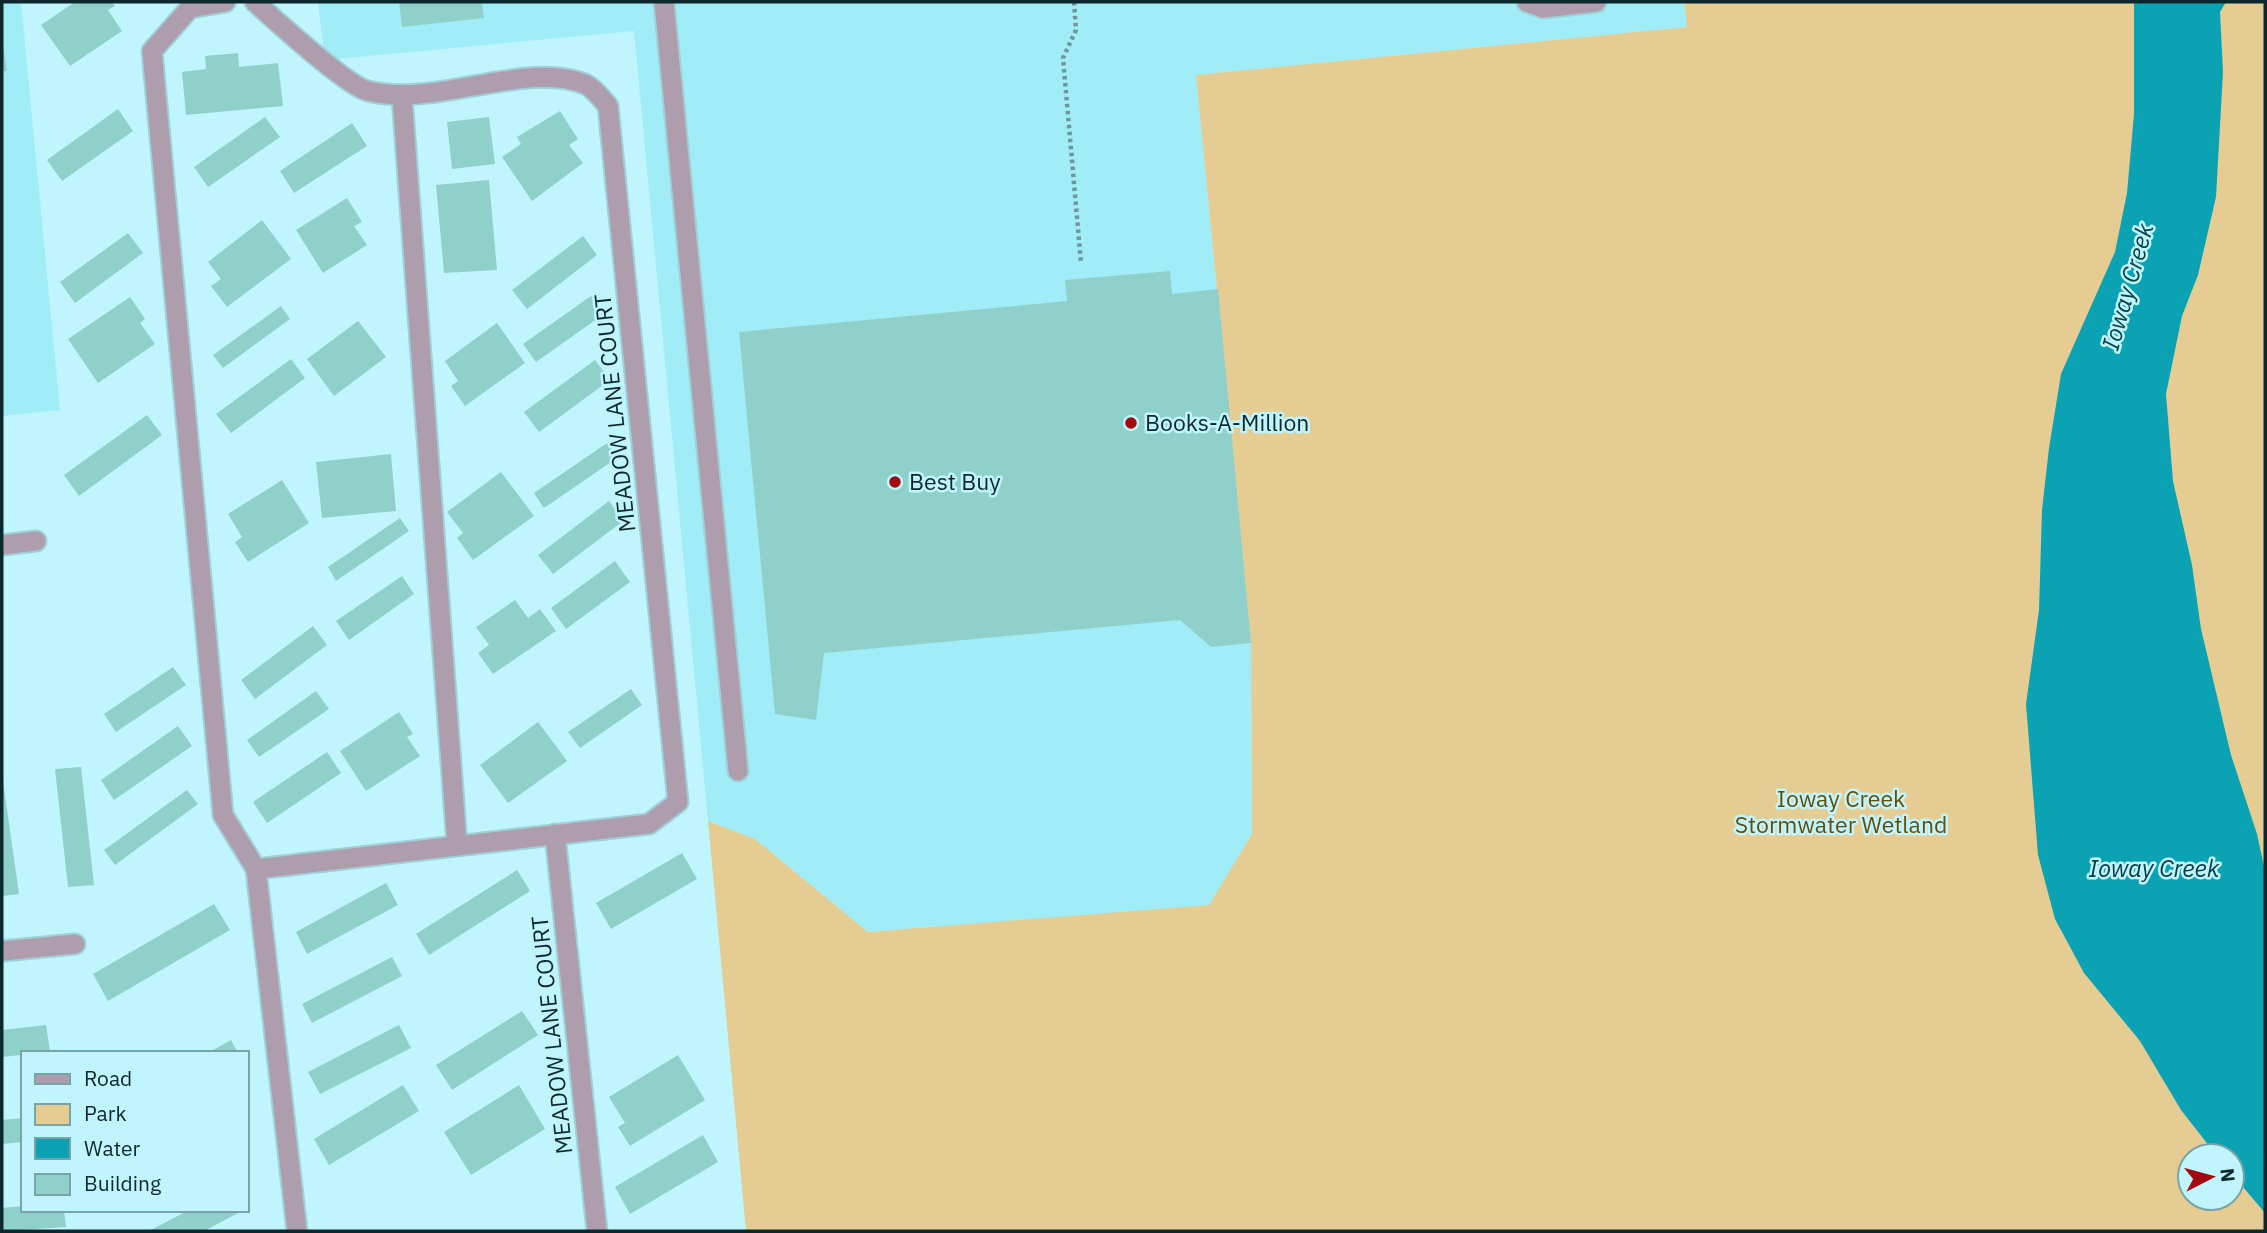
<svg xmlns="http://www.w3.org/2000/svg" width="2267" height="1233" viewBox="0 0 2267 1233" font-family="'IBM Plex Sans',sans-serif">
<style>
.built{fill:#a0edf8}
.green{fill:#e5cc93;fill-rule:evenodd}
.water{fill:#0ba3b4}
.building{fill:#8fd1ca}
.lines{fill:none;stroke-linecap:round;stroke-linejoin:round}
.service-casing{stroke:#a0d0d7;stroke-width:23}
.minor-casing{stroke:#a0d0d7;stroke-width:23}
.path{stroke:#6e979d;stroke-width:4.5;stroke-dasharray:3.5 3.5;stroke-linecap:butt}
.service{stroke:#ae9dad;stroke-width:19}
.minor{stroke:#ae9dad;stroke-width:19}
.poi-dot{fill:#a3090f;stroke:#c1f5fd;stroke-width:2.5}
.labels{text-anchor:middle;stroke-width:5;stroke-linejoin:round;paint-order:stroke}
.street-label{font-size:23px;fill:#0c282c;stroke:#c1f5fd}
.poi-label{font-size:23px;fill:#0c282c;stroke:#c1f5fd;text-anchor:start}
.park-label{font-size:23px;fill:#644d08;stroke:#c1f5fd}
.water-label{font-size:24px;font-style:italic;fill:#064249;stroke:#c1f5fd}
</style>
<rect width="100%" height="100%" fill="#c1f5fd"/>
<g class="built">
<path d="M2,2h19l39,408 -58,6z"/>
<path d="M318,2h1366l4,25 -492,48 55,568 1,191 -43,72 -341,26 -113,-93 -47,-18 -74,-790 -309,29z"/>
</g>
<path class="green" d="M1684,2h581v1229h-1519l-38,-410 47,18 113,93 341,-27 43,-71 -1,-191 -55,-568 491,-48zM2190,1156h42v42h-42z"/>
<path class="water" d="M2134,2h92l-6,10 3,60 -7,125 -18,78 -16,41 -16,78 7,87 19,84 9,64 30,126 26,79 8,37v342l-33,-39v-18h-15l-36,-46 -41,-69 -56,-68 -29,-54 -17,-64 -12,-151 13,-94 3,-100 7,-62 12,-74 54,-122 12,-59 7,-79z"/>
<g class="building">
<path d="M75,2h37l3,4 -7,4 14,21 -52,35 -29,-41z"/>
<path d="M399,2h83l2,16 -82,9z"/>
<path d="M2,36l5,35h-5z"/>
<path d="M238,53l1,14 39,-4 5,43 -97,9 -4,-43 24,-3 -1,-13z"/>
<path d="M118,109l15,22 -71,50 -15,-21z"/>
<path d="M560,111l18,28 -9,6 14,18 -51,38 -30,-44 19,-13 -4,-7z"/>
<path d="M265,117l15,20 -72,50 -14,-20z"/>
<path d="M489,117l6,47 -43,5 -5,-47z"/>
<path d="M352,123l15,23 -73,47 -14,-22z"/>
<path d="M489,180l8,90 -53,3 -8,-88z"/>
<path d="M347,198l15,24 -8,4 13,19 -44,28 -27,-43z"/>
<path d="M262,220l29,39 -64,48 -16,-21 10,-7 -13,-17z"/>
<path d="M128,233l15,20 -68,50 -15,-21z"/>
<path d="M583,236l14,19 -70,54 -15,-19z"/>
<path d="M1170,271l2,23 46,-5 33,354 -40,4 -31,-27 -356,33 -8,67 -41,-6 -36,-382 328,-31 -2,-21z"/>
<path d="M591,296l13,18 -68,48 -13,-18z"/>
<path d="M130,297l15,22 -5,4 15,21 -57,39 -30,-44z"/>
<path d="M281,306l9,13 -67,49 -10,-13z"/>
<path d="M358,321l28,36 -52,39 -27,-37z"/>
<path d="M497,323l28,40 -60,43 -14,-20 7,-5 -13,-20z"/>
<path d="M291,359l14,19 -74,55 -15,-19z"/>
<path d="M595,360l15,20 -71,52 -15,-20z"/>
<path d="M147,415l15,20 -83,61 -15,-21z"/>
<path d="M607,443l10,15 -73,50 -10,-15z"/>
<path d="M391,454l5,57 -74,7 -6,-56z"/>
<path d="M501,472l33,44 -61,44 -16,-22 6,-5 -16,-21z"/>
<path d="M282,480l27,43 -61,39 -13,-20 7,-5 -14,-23z"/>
<path d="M609,501l14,20 -70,53 -15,-19z"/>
<path d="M400,518l9,13 -73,50 -8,-14z"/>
<path d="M615,561l15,21 -64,47 -15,-21z"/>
<path d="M402,576l12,18 -65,46 -13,-19z"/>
<path d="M515,600l13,18 12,-9 16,22 -63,43 -15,-21 11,-8 -13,-18z"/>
<path d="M313,626l14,19 -72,54 -14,-19z"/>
<path d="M173,667l13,18 -70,47 -12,-18z"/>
<path d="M631,689l11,16 -62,43 -12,-16z"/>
<path d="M316,691l13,18 -70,48 -12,-17z"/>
<path d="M399,712l14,22 -6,3 13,19 -54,35 -26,-40z"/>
<path d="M538,722l29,39 -59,42 -28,-38z"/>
<path d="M178,726l14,20 -78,54 -13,-20z"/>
<path d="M327,752l14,21 -74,50 -14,-21z"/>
<path d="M81,767l13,118 -26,2 -13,-118z"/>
<path d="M2,774l17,120 -17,2z"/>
<path d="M187,790l11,14 -83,61 -11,-15z"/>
<path d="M682,853l15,26 -86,50 -15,-26z"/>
<path d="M517,870l13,21 -101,64 -13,-21z"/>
<path d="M386,883l12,22 -91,49 -11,-22z"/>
<path d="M214,904l16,26 -122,71 -15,-27z"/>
<path d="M392,957l10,19 -90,47 -10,-19z"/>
<path d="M522,1011l16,24 -86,55 -16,-25z"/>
<path d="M46,1025l4,27 -48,5v-27z"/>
<path d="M399,1025l12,23 -91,46 -12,-22z"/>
<path d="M231,1040l7,13h-30z"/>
<path d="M678,1055l27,45 -75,46 -12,-19 7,-4 -16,-26z"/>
<path d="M403,1085l16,26 -90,54 -15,-26z"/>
<path d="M519,1085l26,44 -74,46 -27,-43z"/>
<path d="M23,1118v24l-21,2v-24z"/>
<path d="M703,1135l15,27 -88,52 -15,-27z"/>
<path d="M23,1206v4h41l2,17 -64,4v-23z"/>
<path d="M189,1210h55l-40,21h-55z"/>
</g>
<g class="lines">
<g class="service-casing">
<g id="service">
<path d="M664,2l74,769"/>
<path d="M1527,2l16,6 53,-6"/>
</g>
</g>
<g class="minor-casing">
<g id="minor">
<path d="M225,2l-35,6 -38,43 71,764 33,54 41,362"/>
<path d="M255,2c20,18 92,84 113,89 68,17 158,-31 217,-7 9,4 17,15 23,22l70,696 -29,22 -393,45"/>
<path d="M402,97l55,748"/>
<path d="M2,545l34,-4"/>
<path d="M555,834l42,397"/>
<path d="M2,951l73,-7"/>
</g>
</g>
<path class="path" d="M1074,2l2,28 -13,28 18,205"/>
<use href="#service" class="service"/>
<use href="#minor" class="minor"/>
</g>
<g class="poi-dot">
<circle cx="1131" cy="423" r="7"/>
<circle cx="895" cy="482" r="7"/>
</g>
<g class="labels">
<g class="street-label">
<text transform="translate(615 413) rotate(-96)" y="8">MEADOW LANE COURT</text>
<text transform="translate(552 1035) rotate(-96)" y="8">MEADOW LANE COURT</text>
</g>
<g class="poi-label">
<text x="1145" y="431">Books-A-Million</text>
<text x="909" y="490">Best Buy</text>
</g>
<g class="park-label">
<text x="1841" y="807">Ioway Creek<tspan x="1841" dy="26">Stormwater Wetland</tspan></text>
</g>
<g class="water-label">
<text transform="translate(2128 287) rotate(-74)" y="8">Ioway Creek</text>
<text x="2154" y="877">Ioway Creek</text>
</g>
</g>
<rect width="2267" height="1233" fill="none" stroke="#0c282c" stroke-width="7"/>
<rect x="21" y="1051" width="228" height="161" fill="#c1f5fd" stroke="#79a3a9" stroke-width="2"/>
<rect x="35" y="1074" width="35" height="10" fill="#ae9dad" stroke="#79a3a9" stroke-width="2"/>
<text x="84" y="1086" font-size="21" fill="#0c282c">Road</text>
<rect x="35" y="1104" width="35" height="21" fill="#e5cc93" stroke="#79a3a9" stroke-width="2"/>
<text x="84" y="1121" font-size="21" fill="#0c282c">Park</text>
<rect x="35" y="1138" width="35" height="21" fill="#0ba3b4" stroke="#79a3a9" stroke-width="2"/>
<text x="84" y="1156" font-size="21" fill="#0c282c">Water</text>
<rect x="35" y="1174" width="35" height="21" fill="#8fd1ca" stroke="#79a3a9" stroke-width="2"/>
<text x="84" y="1191" font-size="21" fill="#0c282c">Building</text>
<g transform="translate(2211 1177) rotate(84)"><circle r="33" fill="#c1f5fd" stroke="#79a3a9" stroke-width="2"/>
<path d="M0-5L12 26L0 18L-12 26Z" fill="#a3090f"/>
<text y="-10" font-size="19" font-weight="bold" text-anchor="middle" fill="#0c282c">N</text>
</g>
</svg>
